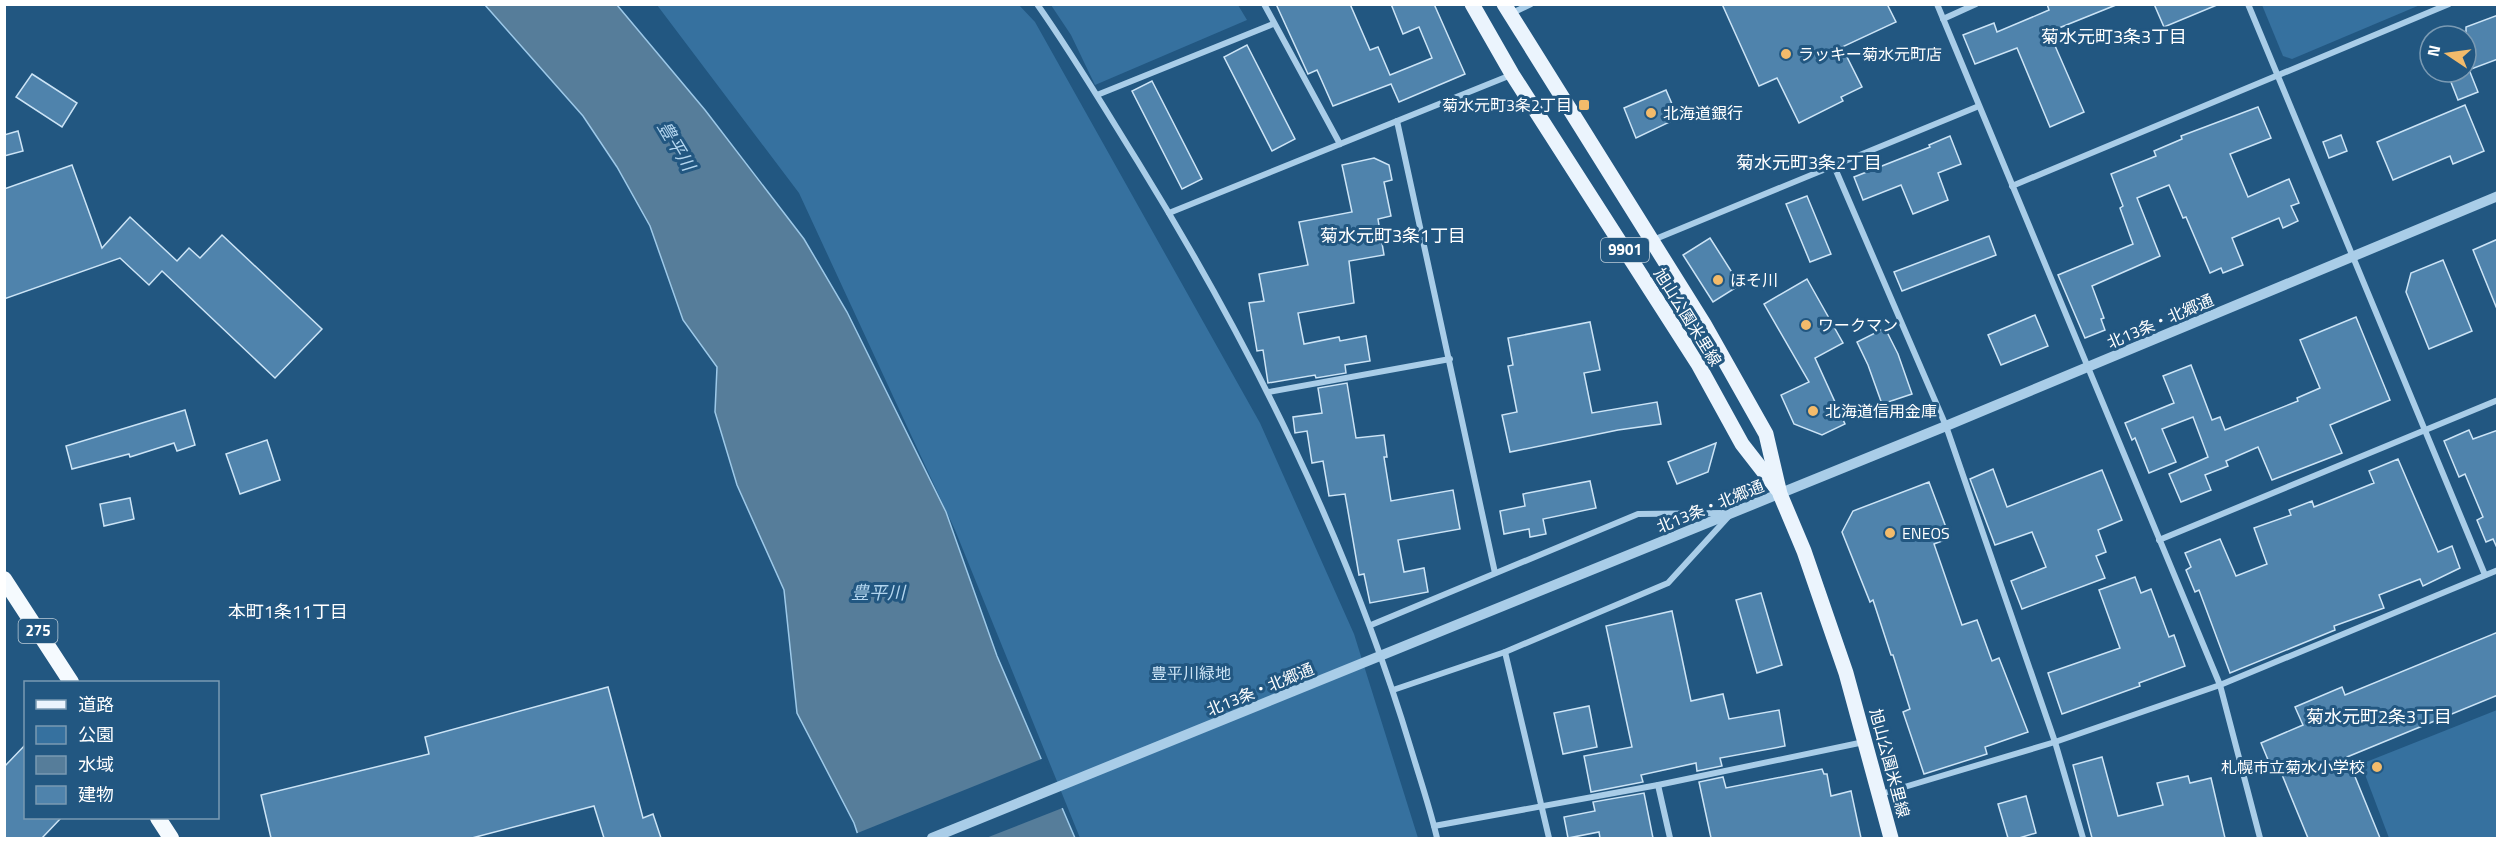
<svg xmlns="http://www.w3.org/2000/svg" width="2502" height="843" viewBox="0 0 2502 843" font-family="'Titillium Web','Noto Sans JP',sans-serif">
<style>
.green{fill:#36719f}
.water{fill:#567d9a;stroke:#9dc9e9;stroke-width:1.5}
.pier{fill:#225781}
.building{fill:#4f83ac;stroke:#cce4f6;stroke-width:1.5}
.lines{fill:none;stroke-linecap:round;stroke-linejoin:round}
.minor{stroke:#a9cde8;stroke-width:6}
.tertiary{stroke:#a9cde8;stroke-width:10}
.primary{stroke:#ebf4fd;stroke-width:15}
.trunk{stroke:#f5fafe;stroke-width:16}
.poi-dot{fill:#f3bb6b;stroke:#225781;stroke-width:2}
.labels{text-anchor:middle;stroke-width:6;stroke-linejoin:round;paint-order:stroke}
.shield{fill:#225781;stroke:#bdcdd9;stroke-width:1.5}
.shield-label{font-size:15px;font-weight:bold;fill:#fff}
.poi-label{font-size:16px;fill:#fff;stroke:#225781;text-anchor:start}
.street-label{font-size:16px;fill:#fff;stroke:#225781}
.park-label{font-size:16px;fill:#cce4f6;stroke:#225781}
.neighbourhood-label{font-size:18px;fill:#fff;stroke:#225781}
.water-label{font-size:18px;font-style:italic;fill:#b4d6ef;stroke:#225781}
</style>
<rect width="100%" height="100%" fill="#225781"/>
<g class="green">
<path d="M1018,4l17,18 225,401 94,211 64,204h-338l-125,-308 -156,-337 -142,-188z"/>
<path d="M1051,5h187l9,15 -152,65 -24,-50z"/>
<path d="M2262,5h158l-128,54 -9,-3z"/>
<path d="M2497,710v128h-108l-28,-74z"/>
</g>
<path class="water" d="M485,5h132l88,105 99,129 43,73 99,200 51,144 78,182h-216l-5,-15 -57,-110 -13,-123 -47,-105 -22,-73 2,-45 -34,-47 -33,-94 -33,-59 -34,-51z"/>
<path class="pier" d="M1044,758l21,49 -79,31h-130l-1,-4z"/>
<g class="building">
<path d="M1276,4h74l20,46 8,-3 12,28 42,-17 -13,-31 -16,7 -12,-30h43l31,70 -66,28 -8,-18 -58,22 -16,-36 -9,4z"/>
<path d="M1722,4h165l9,18 -54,25 20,40 -21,10 2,4 -44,22 -22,-45 -18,8z"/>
<path d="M2047,4l69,1 -67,27 35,80 -34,15 -33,-79 -42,16 -12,-29 31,-12 3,9 52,-22z"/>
<path d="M2154,4h63v1l-53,22z"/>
<path d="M2498,15v44l-32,12v-44z"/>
<path d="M1247,45l48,94 -23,12 -48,-94z"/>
<path d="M2447,72h23l8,20 -20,8z"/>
<path d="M32,74l45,29 -15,24 -46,-30z"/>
<path d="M1152,81l50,98 -20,10 -50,-98z"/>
<path d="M1666,90l12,28 -42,20 -12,-30z"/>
<path d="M2465,105l19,46 -31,13 -3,-8 -57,24 -16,-38z"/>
<path d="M2258,107l13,31 -41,16 18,43 41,-18 10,24 -8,3 7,15 -15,7 -4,-10 -47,20 11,27 -20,8 -2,-5 -11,5 -24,-56 -3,1 -14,-33 -32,13 23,58 -68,30 12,32 -3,1 4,11 -20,8 -27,-63 75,-31 -13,-36 3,-2 -12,-32 45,-18 -2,-5 28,-12 -1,-3z"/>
<path d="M18,131l5,20 -19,5v-21z"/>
<path d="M2341,135l6,16 -18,7 -6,-16z"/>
<path d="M1950,136l11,28 -23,9 10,27 -35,14 -12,-29 -38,15 -9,-23 76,-30 -1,-2z"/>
<path d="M1374,158l15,7 3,15 -8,2 7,34 -13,3 6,36 -35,6 5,42 -56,10 6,31 35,-7 1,4 26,-5 4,25 -25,4 1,8 -30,5 -1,-3 -47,8 -5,-33 -6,1 -8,-48 15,-2 -5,-27 49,-9 -9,-43 53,-10 -10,-47z"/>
<path d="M72,165l30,83 28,-31 47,44 12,-13 11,10 22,-23 100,94 -47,49 -113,-107 -13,14 -29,-27 -116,41v-110z"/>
<path d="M1807,196l24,58 -21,8 -24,-58z"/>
<path d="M1989,236l7,19 -94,36 -8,-19z"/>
<path d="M1710,238l30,47 -27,17 -30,-47z"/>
<path d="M2498,239v70h-1l-24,-59z"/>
<path d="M2443,260l29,71 -43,18 -23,-57 5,-19z"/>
<path d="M1807,279l36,64 -28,15 30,66 -23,11 -28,-11 -13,-29 28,-13 -45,-78z"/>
<path d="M2035,315l13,31 -47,19 -13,-30z"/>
<path d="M2356,317l34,83 -60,25 12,28 -70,27 -14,-33 -32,14 2,5 -23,9 6,15 -30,12 -12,-28 39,-17 -15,-40 -31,12 14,33 -27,11 -14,-35 -3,2 -7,-17 49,-20 -11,-27 28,-11 21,55 8,-3 5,13 73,-29 -1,-3 23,-10 -20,-48z"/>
<path d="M1590,322l10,48 -16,3 8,40 65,-11 4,22 -43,6 -108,22 -8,-37 15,-3 -9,-46 5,-1 -5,-27z"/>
<path d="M1885,328l13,26 14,40 -30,10 -14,-39 -11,-23z"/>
<path d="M1347,383l9,55 28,-3 3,22h-3l7,44 62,-11 7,39 -62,11 6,32 20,-4 4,24 -58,11 -6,-29 -5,1 -14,-81 -16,2 -6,-35 -11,2 -5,-32 -12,2 -2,-16 29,-4 -4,-25z"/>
<path d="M185,410l10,35 -18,6 -3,-8 -44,14 -1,-3 -57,15 -6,-23z"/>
<path d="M2469,430l4,9 25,-9v120l-5,-11 -7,3 -9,-22 6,-3 -18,-43 -6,3 -15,-36z"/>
<path d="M267,440l13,40 -40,14 -14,-40z"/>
<path d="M1716,443l-8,29 -31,12 -9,-22z"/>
<path d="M2398,459l40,93 14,-6 8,22 -37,18 -3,-7 -41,16 5,13 -50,18 1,4 -105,43 -31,-83 -4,2 -9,-22 5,-3 -6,-14 35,-14 16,37 31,-12 -13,-36 37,-13 -2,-5 23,-9 2,6 60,-24 -5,-12z"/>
<path d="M1993,469l14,38 95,-37 20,50 -24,10 8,22 -10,4 9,22 -83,31 -11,-28 35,-14 -14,-35 -37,13 -25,-66z"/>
<path d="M1590,481l6,27 -53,11 3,15 -16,3 -1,-8 -25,5 -4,-23 25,-5 -2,-12z"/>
<path d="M1929,482l21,56 -16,6 28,81 15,-5 15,41 7,-3 29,74 -43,15 2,7 -63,20 -21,-62 7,-3 -17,-54h-2l-18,-55 -3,2 -28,-70 11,-21z"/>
<path d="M130,498l4,21 -30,7 -4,-22z"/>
<path d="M2135,577l6,16 10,-4 18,48 5,-2 11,31 -46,17 1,3 -78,28 -14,-41 72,-25 -21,-58z"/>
<path d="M1761,593l21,72 -25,8 -21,-73z"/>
<path d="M1672,611l19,90 32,-7 6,25 50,-9 6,36 -65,12 2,8 -25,5 -1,-8 -55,12 2,7 -52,10 -7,-36 48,-9 -26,-121z"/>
<path d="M2498,632v63l-151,62 33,81h-72l-30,-73 -7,2 -10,-24 42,-18 -8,-18 47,-20 3,8z"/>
<path d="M608,687l35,131 10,-4 8,24h-57l-10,-32 -122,32h-201l-10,-43 168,-41 -4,-17z"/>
<path d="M1589,706l8,41 -34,7 -9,-41z"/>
<path d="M26,744v74h35l-19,20h-38v-71z"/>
<path d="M2102,757l16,59 45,-11 -6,-22 31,-7 2,7 21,-5 14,60h-133l-19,-73z"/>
<path d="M1822,769l2,5h3l4,22 20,-5 10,47h-150l-12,-56 24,-5 3,11z"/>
<path d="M1644,793l9,45h-53l-1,-6 -31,6 -4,-21 31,-6 -2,-9z"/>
<path d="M2026,796l10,37 -17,5h-11l-10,-34z"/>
</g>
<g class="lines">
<g class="minor">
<path d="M1037,4c36,51 68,105 101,158 114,185 210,378 273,587 9,30 19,59 26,89"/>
<path d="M1264,4l76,140"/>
<path d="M1937,4l283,681 40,153"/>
<path d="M2248,4l237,571"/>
<path d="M1510,14l21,-10"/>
<path d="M1943,19l33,-15"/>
<path d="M1097,95l176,-71"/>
<path d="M1397,121l98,452"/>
<path d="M1834,166l112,260 109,316 28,96"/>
<path d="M2012,186l437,-182"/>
<path d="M1169,213l342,-138"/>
<path d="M1653,240l326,-134"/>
<path d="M1269,392l181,-33"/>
<path d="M2159,540l339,-140"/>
<path d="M1371,625l267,-111 85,-1"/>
<path d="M1505,652l44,186"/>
<path d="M1393,690l112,-38 163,-69 61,-67"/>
<path d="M1658,785l12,53"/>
<path d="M1881,794l174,-52 165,-57 278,-115"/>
<path d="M1434,826l224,-41 206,-43"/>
</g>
<path class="tertiary" d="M932,838l1014,-412 552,-230"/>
<g class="primary">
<path d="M1472,4l40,70 186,290 44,80 35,45"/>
<path d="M1504,4l200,320 62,110 14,60 24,57 42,122 45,165"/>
</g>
<g class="trunk">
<path d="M4,579l67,103"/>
<path d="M158,818l13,20"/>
</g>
</g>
<g class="poi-dot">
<circle cx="1786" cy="54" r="6"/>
<rect x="1578" y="99" width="12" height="12" rx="3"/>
<circle cx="1651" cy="113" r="6"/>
<circle cx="1718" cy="280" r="6"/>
<circle cx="1806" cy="325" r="6"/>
<circle cx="1813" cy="411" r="6"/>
<circle cx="1890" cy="533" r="6"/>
<circle cx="2377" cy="767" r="6"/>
</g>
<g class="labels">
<g class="shield">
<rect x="1601" y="238" width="48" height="24" rx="4.5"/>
<rect x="18.5" y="619" width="39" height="24" rx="4.5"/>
</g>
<g class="shield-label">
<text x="1625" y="255">9901</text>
<text x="38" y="636">275</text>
</g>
<g class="poi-label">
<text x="1798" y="60">ラッキー菊水元町店</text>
<text x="1572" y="111" text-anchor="end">菊水元町3条2丁目</text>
<text x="1663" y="119">北海道銀行</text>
<text x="1730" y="286">ほそ川</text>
<text x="1818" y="331">ワークマン</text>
<text x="1825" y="417">北海道信用金庫</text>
<text x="1902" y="539">ENEOS</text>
<text x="2365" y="773" text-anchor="end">札幌市立菊水小学校</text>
</g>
<g class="street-label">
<text transform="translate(1688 317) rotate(58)" y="6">旭山公園米里線</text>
<text transform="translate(2160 321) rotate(-23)" y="6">北13条・北郷通</text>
<text transform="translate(1710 506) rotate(-22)" y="6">北13条・北郷通</text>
<text transform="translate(1260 689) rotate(-22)" y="6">北13条・北郷通</text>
<text transform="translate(1890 763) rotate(75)" y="6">旭山公園米里線</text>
</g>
<g class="park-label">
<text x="1191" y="679">豊平川緑地</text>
</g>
<g class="neighbourhood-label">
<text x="2114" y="43">菊水元町3条3丁目</text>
<text x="1809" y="169">菊水元町3条2丁目</text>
<text x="1393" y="242">菊水元町3条1丁目</text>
<text x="288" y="618">本町1条11丁目</text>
<text x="2379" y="723">菊水元町2条3丁目</text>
</g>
<g class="water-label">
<text transform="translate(676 146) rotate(59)" y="6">豊平川</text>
<text x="878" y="599">豊平川</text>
</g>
</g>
<rect width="2502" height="843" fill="none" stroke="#ffffff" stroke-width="12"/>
<rect x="24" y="681" width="195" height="138" fill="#225781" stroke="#7a9ab3" stroke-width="1.5"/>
<rect x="36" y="700" width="30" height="9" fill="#ebf4fd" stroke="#7a9ab3" stroke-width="1.5"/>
<text x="78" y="711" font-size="18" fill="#ffffff">道路</text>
<rect x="36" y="726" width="30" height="18" fill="#36719f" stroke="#7a9ab3" stroke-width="1.5"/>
<text x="78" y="741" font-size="18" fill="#ffffff">公園</text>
<rect x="36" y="756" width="30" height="18" fill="#567d9a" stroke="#7a9ab3" stroke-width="1.5"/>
<text x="78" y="771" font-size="18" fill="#ffffff">水域</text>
<rect x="36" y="786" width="30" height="18" fill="#4f83ac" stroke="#7a9ab3" stroke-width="1.5"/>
<text x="78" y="801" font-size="18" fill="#ffffff">建物</text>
<g transform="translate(2448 54) rotate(283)"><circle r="28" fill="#225781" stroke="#7a9ab3" stroke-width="1.5"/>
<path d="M0-4.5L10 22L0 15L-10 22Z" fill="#f3bb6b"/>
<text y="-9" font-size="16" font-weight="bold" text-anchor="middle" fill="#ffffff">N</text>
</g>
</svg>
